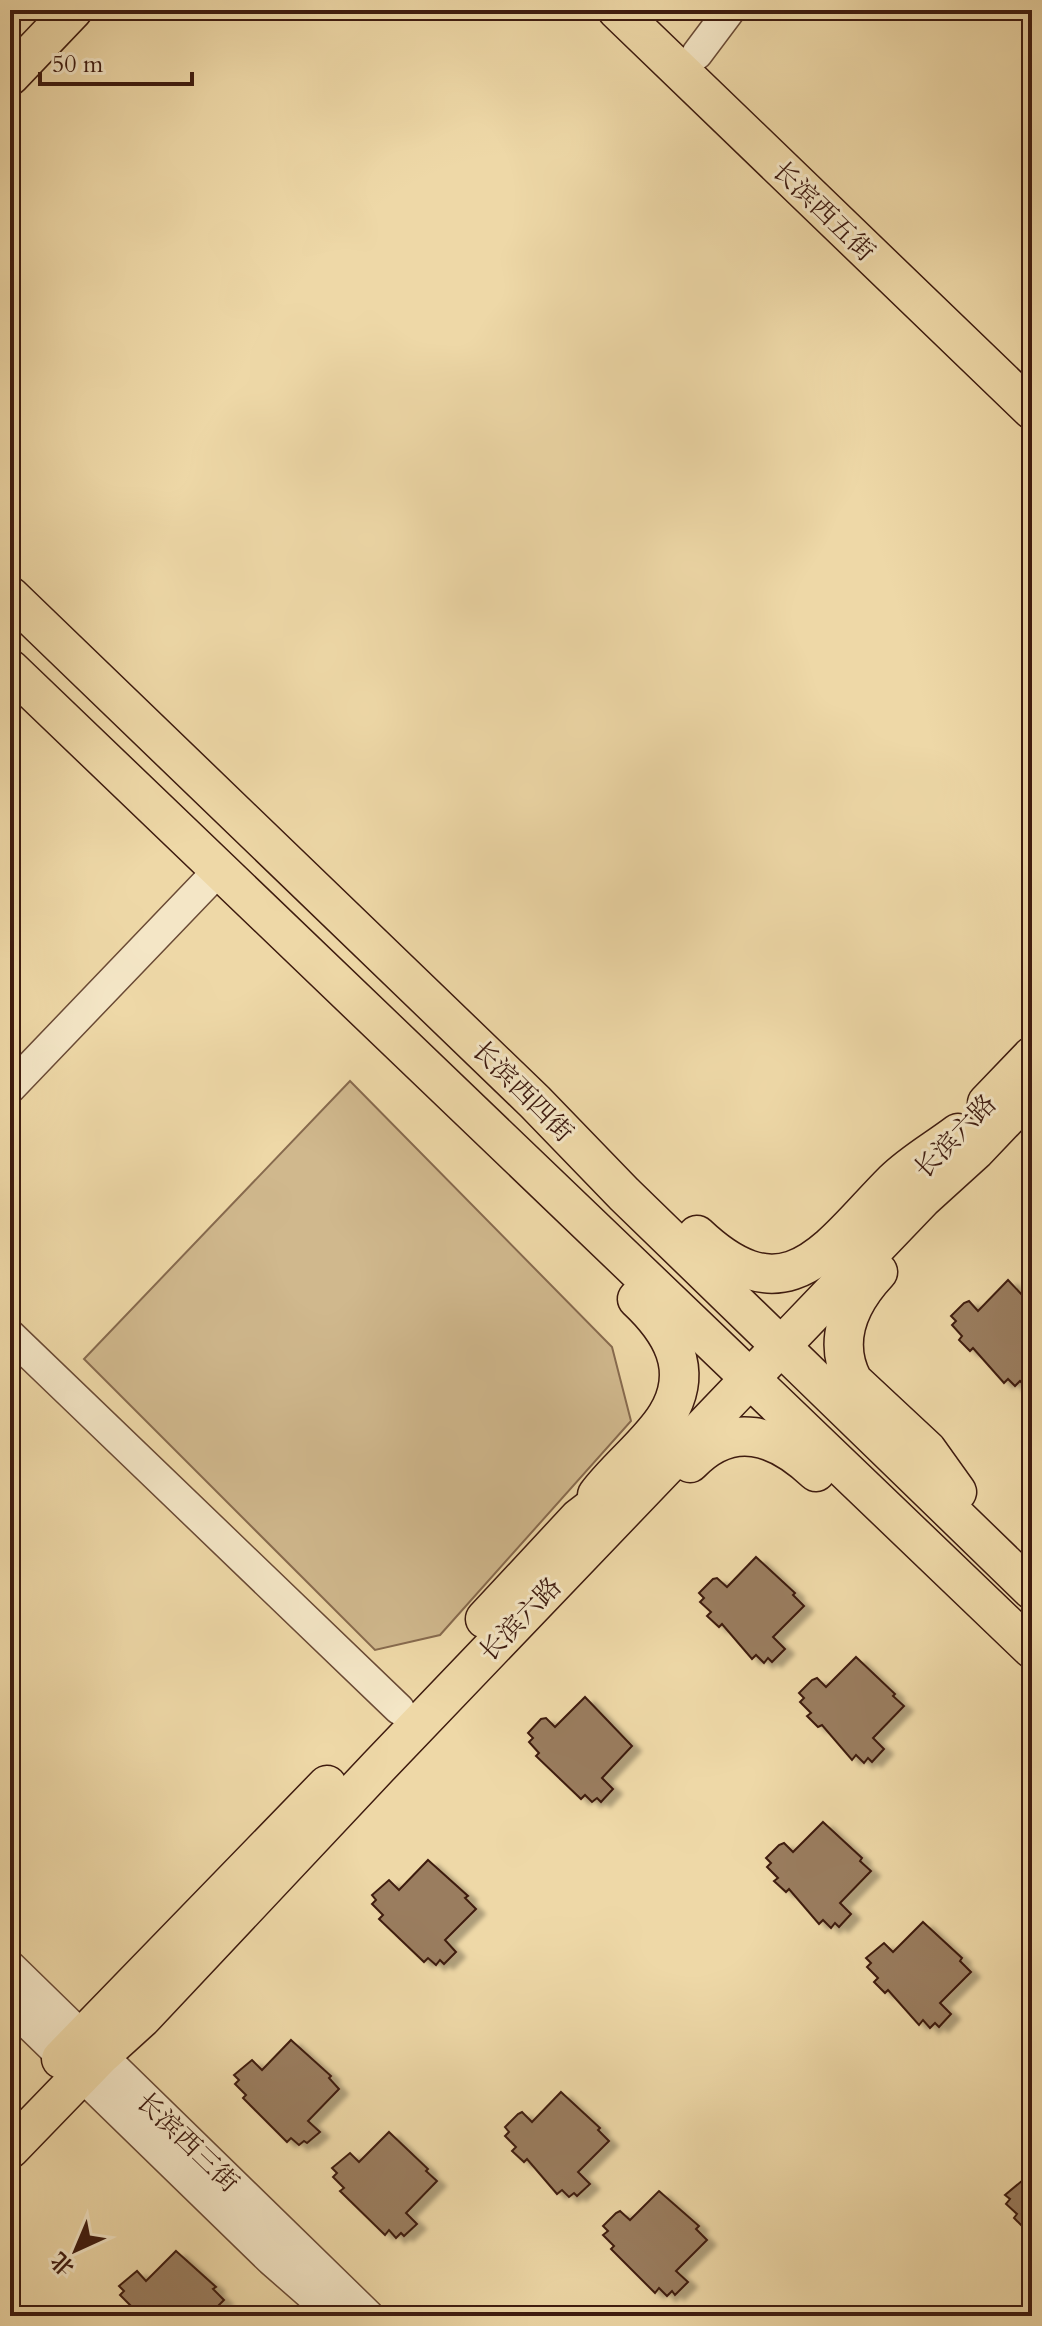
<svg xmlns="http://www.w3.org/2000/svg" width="1042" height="2326" viewBox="0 0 1042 2326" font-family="Cardo,'Noto Serif SC',serif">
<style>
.green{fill:#d0b88d;stroke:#876a4e;stroke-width:2}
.building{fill:#9a7d5e;stroke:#3e1b0f;stroke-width:2;filter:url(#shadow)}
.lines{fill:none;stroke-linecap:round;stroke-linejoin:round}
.minor-casing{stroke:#6a4a35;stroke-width:33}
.major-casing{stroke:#3e1b0f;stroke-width:41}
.minor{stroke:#f4e6c6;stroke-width:30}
.major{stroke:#eed8a7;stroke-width:38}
.labels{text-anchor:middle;stroke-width:6;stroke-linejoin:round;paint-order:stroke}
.street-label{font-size:26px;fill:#3e1b0f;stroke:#f4e6c6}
</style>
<defs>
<filter id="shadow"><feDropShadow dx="9" dy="5" stdDeviation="2" flood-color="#0004"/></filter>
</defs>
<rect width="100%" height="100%" fill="#eed8a7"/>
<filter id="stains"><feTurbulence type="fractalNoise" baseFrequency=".0025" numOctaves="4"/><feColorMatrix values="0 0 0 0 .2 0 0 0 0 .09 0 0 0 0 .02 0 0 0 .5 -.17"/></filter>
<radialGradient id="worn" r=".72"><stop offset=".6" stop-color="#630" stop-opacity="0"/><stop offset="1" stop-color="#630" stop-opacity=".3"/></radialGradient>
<path class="green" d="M350,1081l262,266 19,74 -191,214 -65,15 -291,-291z"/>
<g class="building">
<path d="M1008,1280l16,17 8,-9v105l-12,-12 -5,5 -7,-7 -4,4 -31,-35 -3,3 -11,-11 3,-4 -10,-11 4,-4 -5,-5 13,-13 5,-2 9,10z"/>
<path d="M756,1557l39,36 -2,2 11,11 -31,31 12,12 -13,13 -4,-4 -4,5 -8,-8 -4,4 -30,-35 -3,3 -12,-11 4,-4 -11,-10 4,-4 -5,-5 14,-14 4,-1 10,9z"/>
<path d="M856,1657l39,37 -2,2 11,10 -31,32 11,11 -12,13 -4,-4 -4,5 -8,-8 -4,5 -30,-35 -4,2 -11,-11 4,-3 -11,-11 4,-4 -5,-5 13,-13 5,-2 9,9z"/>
<path d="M585,1697l47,49 -30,32 11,11 -12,13 -4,-4 -5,4 -7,-7 -4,4 -45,-43 3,-3 -10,-11 4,-4 -5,-5 13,-14 5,-1 9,9z"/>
<path d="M823,1822l39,36 -2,3 11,10 -31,32 11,11 -12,13 -4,-4 -4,5 -8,-8 -4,4 -30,-35 -3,3 -12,-11 4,-3 -11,-11 4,-4 -5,-5 13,-13 5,-2 9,9z"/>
<path d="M428,1860l40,36 -3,2 11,11 -31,31 11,12 -12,12 -4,-4 -4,5 -8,-7 -4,4 -45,-43 4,-4 -11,-11 4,-4 -4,-5 17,-15 10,10z"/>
<path d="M923,1922l39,36 -2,3 11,11 -31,31 11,11 -12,13 -4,-4 -5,5 -7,-8 -4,5 -31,-35 -3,3 -11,-11 4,-4 -11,-11 4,-4 -5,-5 18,-15 9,9z"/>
<path d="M291,2040l40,36 -2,2 10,11 -31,32 12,11 -13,11 -3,-2 -5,4 -8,-7 -4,4 -44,-44 3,-3 -11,-11 4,-4 -5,-5 18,-15 10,10z"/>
<path d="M561,2092l39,36 -2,2 11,11 -31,31 12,12 -13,12 -3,-3 -5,4 -7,-7 -5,4 -30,-35 -3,3 -12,-11 4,-4 -11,-11 4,-4 -4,-5 13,-13 4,-2 10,10z"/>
<path d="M389,2132l39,37 -2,2 11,10 -31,32 11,11 -13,12 -3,-3 -5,5 -7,-8 -4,5 -45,-44 4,-3 -11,-11 4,-4 -5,-5 18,-15 9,9z"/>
<path d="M1023,2180l9,8v48l-18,-18 3,-4 -11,-10 4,-5 -5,-4z"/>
<path d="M659,2191l40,35 -3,3 11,11 -31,31 12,11 -13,13 -3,-4 -5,5 -8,-8 -4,5 -44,-44 3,-3 -11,-11 5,-4 -5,-5 13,-13 4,-2 10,9z"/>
<path d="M176,2251l40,36 -3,2 11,11 -16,16h-6l-8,-8 -8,8h-66l11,-10 -11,-11 4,-4 -5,-5 18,-15 9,10z"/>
</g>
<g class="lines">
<g class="minor-casing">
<g id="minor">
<path d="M697,54l33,-44"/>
<path d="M10,1088l209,-218"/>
<path d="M10,1335l389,374"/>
<path d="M10,1966l359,350"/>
<path d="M10,2006l261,254 64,56"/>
</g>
</g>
<g class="major-casing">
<g id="major">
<path d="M617,10l415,400"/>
<path d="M10,76l63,-66"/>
<path d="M10,596l525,506 89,92 408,396"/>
<path d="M10,669l1022,980"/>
<path d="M987,1103l45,-47"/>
<path d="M697,1235c91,86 132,11 197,-54 18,-18 43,-32 64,-48"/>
<path d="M878,1272c-29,31 -46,69 -25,109l74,69 30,42"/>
<path d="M690,1463c42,-44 87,-28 126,9"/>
<path d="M597,1495c20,-27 54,-53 70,-80 28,-46 3,-85 -30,-116"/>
<path d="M485,1619l94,-101 48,-37"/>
<path d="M61,2059l266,-274"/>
<path d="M10,2149l89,-92 43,-39 237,-252 543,-567 54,-49 56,-59"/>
</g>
</g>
<use href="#minor" class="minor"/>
<use href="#major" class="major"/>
</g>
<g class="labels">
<g class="street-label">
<text transform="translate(824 211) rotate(44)" y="9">长滨西五街</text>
<text transform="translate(523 1091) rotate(45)" y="9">长滨西四街</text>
<text transform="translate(955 1136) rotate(-46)" y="9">长滨六路</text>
<text transform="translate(520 1619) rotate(-46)" y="9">长滨六路</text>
<text transform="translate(188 2142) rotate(44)" y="9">长滨西三街</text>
</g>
</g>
<rect width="1042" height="2326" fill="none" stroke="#eed8a7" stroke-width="40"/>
<rect x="12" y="12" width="1018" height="2302" fill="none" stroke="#3e1b0f" stroke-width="4"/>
<rect x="20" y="20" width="1002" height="2286" fill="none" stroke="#3e1b0f" stroke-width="2"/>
<g transform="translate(76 2250) rotate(224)" stroke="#f4e6c6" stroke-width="6" paint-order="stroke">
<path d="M0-6L14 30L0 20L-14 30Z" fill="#3e1b0f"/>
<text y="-12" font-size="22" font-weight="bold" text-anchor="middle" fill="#3e1b0f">北</text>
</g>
<path d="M40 72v12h152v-12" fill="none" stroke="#3e1b0f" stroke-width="4"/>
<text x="52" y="72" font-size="24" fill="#3e1b0f" stroke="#f4e6c6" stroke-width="6" paint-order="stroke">50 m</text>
<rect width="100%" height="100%" filter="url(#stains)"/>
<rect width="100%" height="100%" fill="url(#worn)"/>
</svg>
